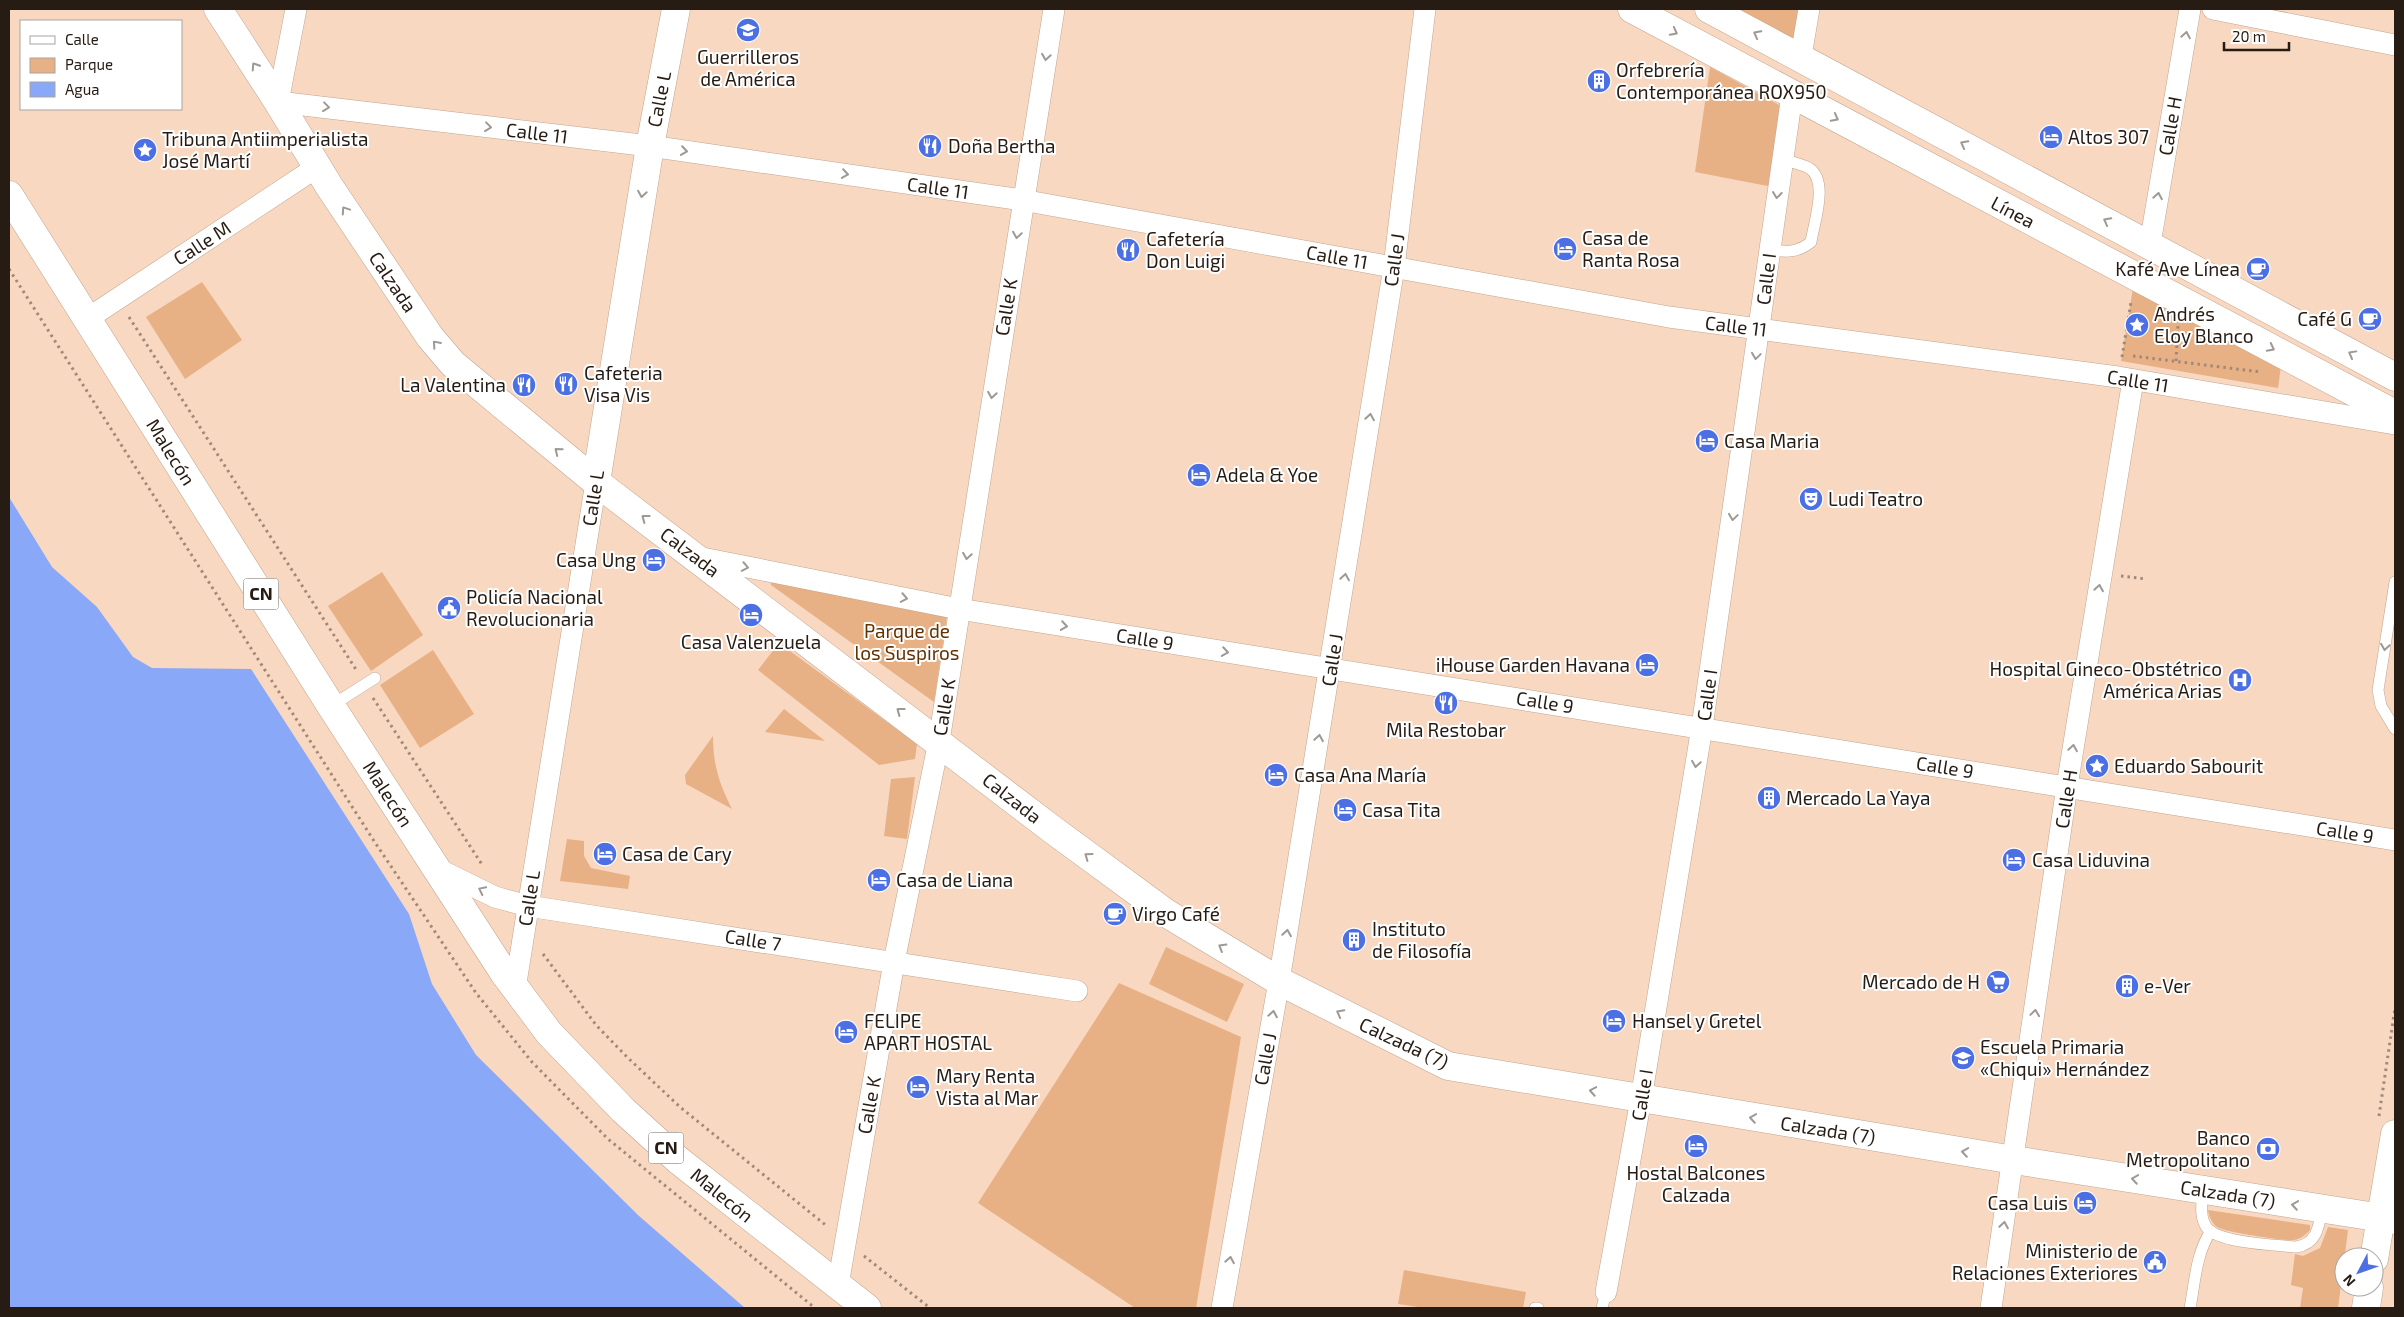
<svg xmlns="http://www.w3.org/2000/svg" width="2404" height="1317" viewBox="0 0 2404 1317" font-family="'Exo 2',sans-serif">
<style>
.green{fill:#e8b085}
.water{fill:#89a8f7}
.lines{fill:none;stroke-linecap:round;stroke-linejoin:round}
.service-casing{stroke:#c2a48e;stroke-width:12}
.minor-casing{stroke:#c2a48e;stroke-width:22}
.tertiary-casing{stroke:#c2a48e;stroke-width:29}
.secondary-casing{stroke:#c2a48e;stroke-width:29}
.primary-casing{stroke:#c2a48e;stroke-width:29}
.trunk-casing{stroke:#c2a48e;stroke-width:29}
.path{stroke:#a18979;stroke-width:3;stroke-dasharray:2.5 4;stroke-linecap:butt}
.service{stroke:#fff;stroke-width:11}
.minor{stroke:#fff;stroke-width:21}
.tertiary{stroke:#fff;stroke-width:28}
.secondary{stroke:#fff;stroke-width:28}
.primary{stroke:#fff;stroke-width:28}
.trunk{stroke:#fff;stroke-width:28}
.oneway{stroke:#9e9995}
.labels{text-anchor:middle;stroke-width:4;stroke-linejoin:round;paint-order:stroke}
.shield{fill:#fff;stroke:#68605a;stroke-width:1}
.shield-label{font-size:18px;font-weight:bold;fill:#271c14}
.poi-label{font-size:19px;fill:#271c14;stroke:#fff;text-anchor:start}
.street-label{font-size:19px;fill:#271c14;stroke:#fff}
.park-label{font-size:19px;fill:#623100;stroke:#fff}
</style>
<rect width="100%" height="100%" fill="#f8d8c1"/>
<g class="green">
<path d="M1709,9h100l-8,47z"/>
<path d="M1710,67l80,44 -12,77 -83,-16z"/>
<path d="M202,282l40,58 -57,39 -39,-62z"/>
<path d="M2133,288l148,78 -3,22 -157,-27z"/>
<path d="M382,572l41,63 -52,36 -43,-65z"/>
<path d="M771,580l176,36 -13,86 -163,-117z"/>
<path d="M779,643l138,101 -2,15 -36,6 -121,-95z"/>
<path d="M433,650l41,64 -54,34 -40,-63z"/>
<path d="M784,709l41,32 -60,-9z"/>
<path d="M713,736c0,29 6,47 19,73l-46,-25 -1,-9z"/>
<path d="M915,777l-8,62 -23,-3 7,-57z"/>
<path d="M567,839l17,2v15l7,12 39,8 -2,13 -68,-8z"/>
<path d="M1166,947l78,37 -17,38 -78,-38z"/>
<path d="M1119,983l122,54 -45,271h-61l-157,-105z"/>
<path d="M2208,1210l102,15v5c-4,5 -10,9 -16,10 -10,1 -70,-8 -77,-13 -5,-4 -8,-10 -9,-17z"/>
<path d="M2328,1227l20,3 -10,78h-38l3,-20 -12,-3 4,-31 8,2 17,-8z"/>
<path d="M1404,1270l122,22 -3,16h-98l-27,-4z"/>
</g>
<path class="water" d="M9,497l43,70 45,40 36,50 19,11 99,1 158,245 23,70 44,71 163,161 106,92h-736z"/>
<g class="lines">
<g class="service-casing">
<g id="service">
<path d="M1770,250c17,2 27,3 41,-8 3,-20 18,-61 -2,-74 -8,-4 -18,-6 -27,-9"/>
<path d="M2395,582l-17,108 3,16 14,23"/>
<path d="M331,706l44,-28"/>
<path d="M2203,1190c-1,12 -4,27 4,38 12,15 69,17 89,19 21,-3 23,-21 26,-38"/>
<path d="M1535,1308h3"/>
<path d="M1602,1308l4,-16"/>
<path d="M2190,1308c5,-26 6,-55 21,-77"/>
</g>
</g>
<g class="minor-casing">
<g id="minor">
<path d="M296,9l-18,93 372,44 372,54 647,117 449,60 277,47"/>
<path d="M2213,9l182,36"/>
<path d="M1801,56l8,-47"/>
<path d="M2150,244l40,-235"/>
<path d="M87,319l230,-152"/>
<path d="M697,557l262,52 1436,231"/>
<path d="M436,868l59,29 33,9 549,85"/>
<path d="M515,989l81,-507"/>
<path d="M838,1285l56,-323 45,-221 115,-732"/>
<path d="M1606,1292l35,-193 61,-372 90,-632"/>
<path d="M1222,1308l57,-327 115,-714 31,-258"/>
<path d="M1991,1308l76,-522 66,-406"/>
</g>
</g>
<g class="tertiary-casing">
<path id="tertiary" d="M596,482l54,-336 26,-137"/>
</g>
<g class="secondary-casing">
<path id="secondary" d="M218,9l60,93 51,84 101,151 23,27 143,118 457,348 113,83 113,68 169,85 566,94 381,60"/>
</g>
<g class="primary-casing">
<g id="primary">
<path d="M1632,9l763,405"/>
<path d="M1709,9l686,368"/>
<path d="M2374,1259l21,-125"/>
<path d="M2366,1308l3,-21"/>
</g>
</g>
<g class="trunk-casing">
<path id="trunk" d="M9,195l322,511 173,267 45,60 74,77 55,50 189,148"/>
</g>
<g class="path">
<path d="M9,269l365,572 102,152 56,69 76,77 207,169"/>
<path d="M129,317l228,354"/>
<path d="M2133,356l128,16"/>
<path d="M2122,357l9,-55"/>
<path d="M2176,361l2,-35"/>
<path d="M2121,576l25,3"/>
<path d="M373,698l110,168"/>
<path d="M543,954l53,71 31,32 53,50 148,120"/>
<path d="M2379,1116l16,-108"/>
<path d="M864,1256l66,52"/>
</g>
<use href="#service" class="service"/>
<use href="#minor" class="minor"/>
<use href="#tertiary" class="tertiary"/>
<use href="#secondary" class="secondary"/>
<use href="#primary" class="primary"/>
<use href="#trunk" class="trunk"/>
</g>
<defs><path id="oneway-chevron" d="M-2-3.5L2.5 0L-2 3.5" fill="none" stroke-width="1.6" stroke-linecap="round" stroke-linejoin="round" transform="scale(1.25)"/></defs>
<g class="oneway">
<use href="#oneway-chevron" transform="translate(1674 32) rotate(28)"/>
<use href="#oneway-chevron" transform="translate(1757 34) rotate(-152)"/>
<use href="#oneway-chevron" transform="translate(2186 35) rotate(-80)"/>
<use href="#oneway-chevron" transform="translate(1046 57) rotate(99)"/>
<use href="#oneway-chevron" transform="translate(255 66) rotate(-123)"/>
<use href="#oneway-chevron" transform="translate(326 107) rotate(7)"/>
<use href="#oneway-chevron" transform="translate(1835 118) rotate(28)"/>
<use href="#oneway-chevron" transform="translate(488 127) rotate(7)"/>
<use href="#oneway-chevron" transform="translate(1964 144) rotate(-152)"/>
<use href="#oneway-chevron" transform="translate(684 151) rotate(8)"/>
<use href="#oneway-chevron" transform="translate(845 174) rotate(8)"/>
<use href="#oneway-chevron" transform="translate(642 194) rotate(99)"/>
<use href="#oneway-chevron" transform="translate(1777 195) rotate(97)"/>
<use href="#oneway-chevron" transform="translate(2158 196) rotate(-80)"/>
<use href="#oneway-chevron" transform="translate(345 210) rotate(-124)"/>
<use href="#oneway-chevron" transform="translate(2107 221) rotate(-152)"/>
<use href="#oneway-chevron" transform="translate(1017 235) rotate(99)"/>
<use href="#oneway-chevron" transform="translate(436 344) rotate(-131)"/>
<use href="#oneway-chevron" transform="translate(2271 348) rotate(27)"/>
<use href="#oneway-chevron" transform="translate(2352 354) rotate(-151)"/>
<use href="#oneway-chevron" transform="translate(1756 356) rotate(98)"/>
<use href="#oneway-chevron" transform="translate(992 395) rotate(99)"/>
<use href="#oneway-chevron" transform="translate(1370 417) rotate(-81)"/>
<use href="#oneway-chevron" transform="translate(558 451) rotate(-141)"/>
<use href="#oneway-chevron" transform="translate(1733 517) rotate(98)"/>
<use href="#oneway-chevron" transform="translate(645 518) rotate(-143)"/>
<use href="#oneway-chevron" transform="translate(967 556) rotate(99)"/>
<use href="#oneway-chevron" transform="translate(745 567) rotate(11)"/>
<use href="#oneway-chevron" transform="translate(1345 577) rotate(-81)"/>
<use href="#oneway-chevron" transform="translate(2099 588) rotate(-81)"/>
<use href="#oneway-chevron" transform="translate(904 598) rotate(11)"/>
<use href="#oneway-chevron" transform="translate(1064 626) rotate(9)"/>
<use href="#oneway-chevron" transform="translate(2385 647) rotate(99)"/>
<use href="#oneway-chevron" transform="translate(1225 652) rotate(9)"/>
<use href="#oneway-chevron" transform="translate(900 711) rotate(-143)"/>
<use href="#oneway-chevron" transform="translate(1319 738) rotate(-81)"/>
<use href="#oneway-chevron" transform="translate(2073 748) rotate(-81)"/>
<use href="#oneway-chevron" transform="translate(1696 764) rotate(99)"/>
<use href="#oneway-chevron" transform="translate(1088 856) rotate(-144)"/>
<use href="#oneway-chevron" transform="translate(482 890) rotate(-154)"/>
<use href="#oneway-chevron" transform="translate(1287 933) rotate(-81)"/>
<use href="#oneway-chevron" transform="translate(1222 947) rotate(-149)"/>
<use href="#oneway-chevron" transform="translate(1340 1013) rotate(-152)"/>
<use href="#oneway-chevron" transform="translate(2035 1013) rotate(-82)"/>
<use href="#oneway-chevron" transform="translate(1273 1014) rotate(-80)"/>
<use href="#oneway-chevron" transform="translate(1593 1091) rotate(-170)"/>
<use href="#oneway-chevron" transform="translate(1753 1118) rotate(-171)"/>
<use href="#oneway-chevron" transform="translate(1965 1152) rotate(-171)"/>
<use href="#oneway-chevron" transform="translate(2135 1179) rotate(-171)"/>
<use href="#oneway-chevron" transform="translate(2295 1205) rotate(-171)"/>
<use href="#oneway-chevron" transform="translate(2004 1225) rotate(-81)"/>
<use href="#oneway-chevron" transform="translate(1230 1260) rotate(-80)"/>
</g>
<defs>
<g id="school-disc" transform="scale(1.25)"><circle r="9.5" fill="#4c70e3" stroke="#fff"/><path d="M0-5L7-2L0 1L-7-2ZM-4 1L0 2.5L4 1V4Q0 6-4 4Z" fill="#fff"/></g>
<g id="building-disc" transform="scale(1.25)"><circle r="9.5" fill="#4c70e3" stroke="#fff"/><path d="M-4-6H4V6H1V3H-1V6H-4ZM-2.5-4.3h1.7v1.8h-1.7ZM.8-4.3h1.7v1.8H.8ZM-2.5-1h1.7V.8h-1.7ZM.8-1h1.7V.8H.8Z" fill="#fff"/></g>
<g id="hotel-disc" transform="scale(1.25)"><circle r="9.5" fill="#4c70e3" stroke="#fff"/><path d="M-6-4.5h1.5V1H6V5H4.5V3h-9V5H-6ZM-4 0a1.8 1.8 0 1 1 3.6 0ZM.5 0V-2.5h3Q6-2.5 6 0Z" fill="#fff"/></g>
<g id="restaurant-disc" transform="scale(1.25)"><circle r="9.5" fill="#4c70e3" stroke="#fff"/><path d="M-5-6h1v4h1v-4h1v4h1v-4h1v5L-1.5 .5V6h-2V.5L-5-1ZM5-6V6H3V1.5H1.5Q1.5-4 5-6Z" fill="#fff"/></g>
<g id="sight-disc" transform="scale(1.25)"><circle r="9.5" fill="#4c70e3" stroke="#fff"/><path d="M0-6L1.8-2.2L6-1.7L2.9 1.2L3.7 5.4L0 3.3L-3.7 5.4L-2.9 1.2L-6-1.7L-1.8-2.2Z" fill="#fff"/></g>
<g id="cafe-disc" transform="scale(1.25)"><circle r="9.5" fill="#4c70e3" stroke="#fff"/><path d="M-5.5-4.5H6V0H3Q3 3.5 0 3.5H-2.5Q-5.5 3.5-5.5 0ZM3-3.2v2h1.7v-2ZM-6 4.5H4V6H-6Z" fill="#fff"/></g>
<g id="theatre-disc" transform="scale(1.25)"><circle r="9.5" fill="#4c70e3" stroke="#fff"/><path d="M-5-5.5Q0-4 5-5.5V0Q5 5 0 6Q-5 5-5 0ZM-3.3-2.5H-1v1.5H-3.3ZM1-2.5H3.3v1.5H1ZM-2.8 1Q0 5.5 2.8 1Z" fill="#fff"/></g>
<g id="civic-disc" transform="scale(1.25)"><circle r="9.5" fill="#4c70e3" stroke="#fff"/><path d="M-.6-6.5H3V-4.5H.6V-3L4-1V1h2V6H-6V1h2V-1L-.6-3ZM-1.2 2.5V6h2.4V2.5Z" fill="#fff"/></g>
<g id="hospital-disc" transform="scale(1.25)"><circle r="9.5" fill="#4c70e3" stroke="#fff"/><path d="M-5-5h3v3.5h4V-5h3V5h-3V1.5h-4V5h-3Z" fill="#fff"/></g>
<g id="supermarket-disc" transform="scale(1.25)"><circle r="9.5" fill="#4c70e3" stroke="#fff"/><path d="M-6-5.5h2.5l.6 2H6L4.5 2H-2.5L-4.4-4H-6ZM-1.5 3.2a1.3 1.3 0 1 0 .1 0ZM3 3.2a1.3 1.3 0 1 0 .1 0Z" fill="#fff"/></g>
<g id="bank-disc" transform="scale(1.25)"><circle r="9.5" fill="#4c70e3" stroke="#fff"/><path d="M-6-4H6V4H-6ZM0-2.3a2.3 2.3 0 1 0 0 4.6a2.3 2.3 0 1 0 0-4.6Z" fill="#fff"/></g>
</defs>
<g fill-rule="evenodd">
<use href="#school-disc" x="748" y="30"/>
<use href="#building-disc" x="1599" y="81"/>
<use href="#hotel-disc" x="2051" y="137"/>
<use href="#restaurant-disc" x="930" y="146"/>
<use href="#sight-disc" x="145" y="150"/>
<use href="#hotel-disc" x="1565" y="249"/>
<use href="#restaurant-disc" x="1128" y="250"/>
<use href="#cafe-disc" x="2258" y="269"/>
<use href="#cafe-disc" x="2370" y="319"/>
<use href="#sight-disc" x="2137" y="325"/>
<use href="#restaurant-disc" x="566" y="384"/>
<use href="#restaurant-disc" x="524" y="385"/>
<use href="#hotel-disc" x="1707" y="441"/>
<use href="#hotel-disc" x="1199" y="475"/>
<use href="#theatre-disc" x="1811" y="499"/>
<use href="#hotel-disc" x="654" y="560"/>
<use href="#civic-disc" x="449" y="608"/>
<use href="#hotel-disc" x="751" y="615"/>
<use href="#hotel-disc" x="1647" y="665"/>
<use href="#hospital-disc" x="2240" y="680"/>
<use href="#restaurant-disc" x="1446" y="703"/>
<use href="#sight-disc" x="2097" y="766"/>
<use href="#hotel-disc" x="1276" y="775"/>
<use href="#building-disc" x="1769" y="798"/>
<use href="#hotel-disc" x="1345" y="810"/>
<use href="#hotel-disc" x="605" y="854"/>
<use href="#hotel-disc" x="2014" y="860"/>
<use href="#hotel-disc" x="879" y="880"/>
<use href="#cafe-disc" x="1115" y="914"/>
<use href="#building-disc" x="1354" y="940"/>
<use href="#supermarket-disc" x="1998" y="982"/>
<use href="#building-disc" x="2127" y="986"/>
<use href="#hotel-disc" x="1614" y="1021"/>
<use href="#hotel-disc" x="846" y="1032"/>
<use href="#school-disc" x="1963" y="1058"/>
<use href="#hotel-disc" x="918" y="1087"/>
<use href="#hotel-disc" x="1696" y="1146"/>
<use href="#bank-disc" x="2268" y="1149"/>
<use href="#hotel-disc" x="2085" y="1203"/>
<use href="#civic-disc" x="2155" y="1262"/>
</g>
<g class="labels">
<g class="shield">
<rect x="243.5" y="578.5" width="35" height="31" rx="4"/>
<rect x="648.5" y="1132.5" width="35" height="31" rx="4"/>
</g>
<g class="shield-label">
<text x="261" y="600">CN</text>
<text x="666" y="1154">CN</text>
</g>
<g class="poi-label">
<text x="748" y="64" text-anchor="middle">Guerrilleros<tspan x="748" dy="22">de América</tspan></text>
<text x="1616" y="77">Orfebrería<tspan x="1616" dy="22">Contemporánea ROX950</tspan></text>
<text x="2068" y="144">Altos 307</text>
<text x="162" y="146">Tribuna Antiimperialista<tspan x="162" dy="22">José Martí</tspan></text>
<text x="948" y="153">Doña Bertha</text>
<text x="1582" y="245">Casa de<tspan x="1582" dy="22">Ranta Rosa</tspan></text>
<text x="1146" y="246">Cafetería<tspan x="1146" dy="22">Don Luigi</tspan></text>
<text x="2240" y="276" text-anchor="end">Kafé Ave Línea</text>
<text x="2154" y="321">Andrés<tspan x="2154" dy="22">Eloy Blanco</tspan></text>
<text x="2352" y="326" text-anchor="end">Café G</text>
<text x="584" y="380">Cafeteria<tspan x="584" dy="22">Visa Vis</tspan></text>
<text x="506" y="392" text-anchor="end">La Valentina</text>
<text x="1724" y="448">Casa Maria</text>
<text x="1216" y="482">Adela &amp; Yoe</text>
<text x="1828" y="506">Ludi Teatro</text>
<text x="636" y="567" text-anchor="end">Casa Ung</text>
<text x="466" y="604">Policía Nacional<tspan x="466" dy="22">Revolucionaria</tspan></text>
<text x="751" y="649" text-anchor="middle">Casa Valenzuela</text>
<text x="1630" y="672" text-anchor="end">iHouse Garden Havana</text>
<text x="2222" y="676" text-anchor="end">Hospital Gineco-Obstétrico<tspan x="2222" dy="22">América Arias</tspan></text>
<text x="1446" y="737" text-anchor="middle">Mila Restobar</text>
<text x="2114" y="773">Eduardo Sabourit</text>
<text x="1294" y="782">Casa Ana María</text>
<text x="1786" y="805">Mercado La Yaya</text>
<text x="1362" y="817">Casa Tita</text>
<text x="622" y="861">Casa de Cary</text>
<text x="2032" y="867">Casa Liduvina</text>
<text x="896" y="887">Casa de Liana</text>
<text x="1132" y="921">Virgo Café</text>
<text x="1372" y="936">Instituto<tspan x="1372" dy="22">de Filosofía</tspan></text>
<text x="1980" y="989" text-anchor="end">Mercado de H</text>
<text x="2144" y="993">e-Ver</text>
<text x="864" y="1028">FELIPE<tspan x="864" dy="22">APART HOSTAL</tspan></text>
<text x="1632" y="1028">Hansel y Gretel</text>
<text x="1980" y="1054">Escuela Primaria<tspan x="1980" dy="22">«Chiqui» Hernández</tspan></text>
<text x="936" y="1083">Mary Renta<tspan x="936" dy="22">Vista al Mar</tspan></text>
<text x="2250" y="1145" text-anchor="end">Banco<tspan x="2250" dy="22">Metropolitano</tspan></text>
<text x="1696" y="1180" text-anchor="middle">Hostal Balcones<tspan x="1696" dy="22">Calzada</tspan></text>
<text x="2068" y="1210" text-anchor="end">Casa Luis</text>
<text x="2138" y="1258" text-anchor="end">Ministerio de<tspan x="2138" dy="22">Relaciones Exteriores</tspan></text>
</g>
<g class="street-label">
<text transform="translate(659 99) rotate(-79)" y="7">Calle L</text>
<text transform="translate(2170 126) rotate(-80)" y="7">Calle H</text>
<text transform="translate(537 133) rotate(7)" y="7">Calle 11</text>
<text transform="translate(938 188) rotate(8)" y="7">Calle 11</text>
<text transform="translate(2013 212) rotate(28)" y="7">Línea</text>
<text transform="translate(202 243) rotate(-33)" y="7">Calle M</text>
<text transform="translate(1337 257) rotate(10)" y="7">Calle 11</text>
<text transform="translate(1394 260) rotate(-82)" y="7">Calle J</text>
<text transform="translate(1766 279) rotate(-83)" y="7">Calle I</text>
<text transform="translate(393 282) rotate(56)" y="7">Calzada</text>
<text transform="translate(1006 307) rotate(-81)" y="7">Calle K</text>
<text transform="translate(1736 326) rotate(7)" y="7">Calle 11</text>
<text transform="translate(2138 381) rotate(9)" y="7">Calle 11</text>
<text transform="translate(171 452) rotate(58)" y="7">Malecón</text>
<text transform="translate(593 498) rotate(-81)" y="7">Calle L</text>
<text transform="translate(690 552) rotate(37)" y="7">Calzada</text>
<text transform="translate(1145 639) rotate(9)" y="7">Calle 9</text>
<text transform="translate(1332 660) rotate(-81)" y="7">Calle J</text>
<text transform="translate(1707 695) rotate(-82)" y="7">Calle I</text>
<text transform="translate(1545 702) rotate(9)" y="7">Calle 9</text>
<text transform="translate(944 707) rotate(-81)" y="7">Calle K</text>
<text transform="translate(1945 767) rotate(9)" y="7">Calle 9</text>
<text transform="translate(388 794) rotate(57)" y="7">Malecón</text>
<text transform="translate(1012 798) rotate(38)" y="7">Calzada</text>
<text transform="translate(2066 799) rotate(-81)" y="7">Calle H</text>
<text transform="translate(2345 832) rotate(9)" y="7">Calle 9</text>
<text transform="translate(529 898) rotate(-81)" y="7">Calle L</text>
<text transform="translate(753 940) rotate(9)" y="7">Calle 7</text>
<text transform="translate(1404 1043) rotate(25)" y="7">Calzada (7)</text>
<text transform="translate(1265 1059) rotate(-80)" y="7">Calle J</text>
<text transform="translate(1642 1095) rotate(-81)" y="7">Calle I</text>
<text transform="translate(869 1105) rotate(-80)" y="7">Calle K</text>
<text transform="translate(1828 1130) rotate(9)" y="7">Calzada (7)</text>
<text transform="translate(2228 1194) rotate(9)" y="7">Calzada (7)</text>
<text transform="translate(722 1195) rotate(39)" y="7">Malecón</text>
</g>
<g class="park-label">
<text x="907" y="638">Parque de<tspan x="907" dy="22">los Suspiros</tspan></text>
</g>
</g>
<rect width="2404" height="1317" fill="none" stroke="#271c14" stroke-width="20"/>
<rect x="20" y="20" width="162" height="90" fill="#ffffff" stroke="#a9a4a1"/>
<rect x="30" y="36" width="25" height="8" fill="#ffffff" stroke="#a9a4a1"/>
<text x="65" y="45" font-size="15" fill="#271c14">Calle</text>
<rect x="30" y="58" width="25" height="15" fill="#e8b085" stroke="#a9a4a1"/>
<text x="65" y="70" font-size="15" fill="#271c14">Parque</text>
<rect x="30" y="82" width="25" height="15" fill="#89a8f7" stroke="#a9a4a1"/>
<text x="65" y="95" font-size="15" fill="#271c14">Agua</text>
<g transform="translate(2359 1272) rotate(229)"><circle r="24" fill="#ffffff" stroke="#a9a4a1"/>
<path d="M0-4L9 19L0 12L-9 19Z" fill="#4c70e3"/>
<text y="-8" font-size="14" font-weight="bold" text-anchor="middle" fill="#271c14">N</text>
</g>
<path d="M2224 42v8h65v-8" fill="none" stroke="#271c14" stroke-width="2.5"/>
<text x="2232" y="42" font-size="15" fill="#271c14" stroke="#ffffff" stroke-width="4" paint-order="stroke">20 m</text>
</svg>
